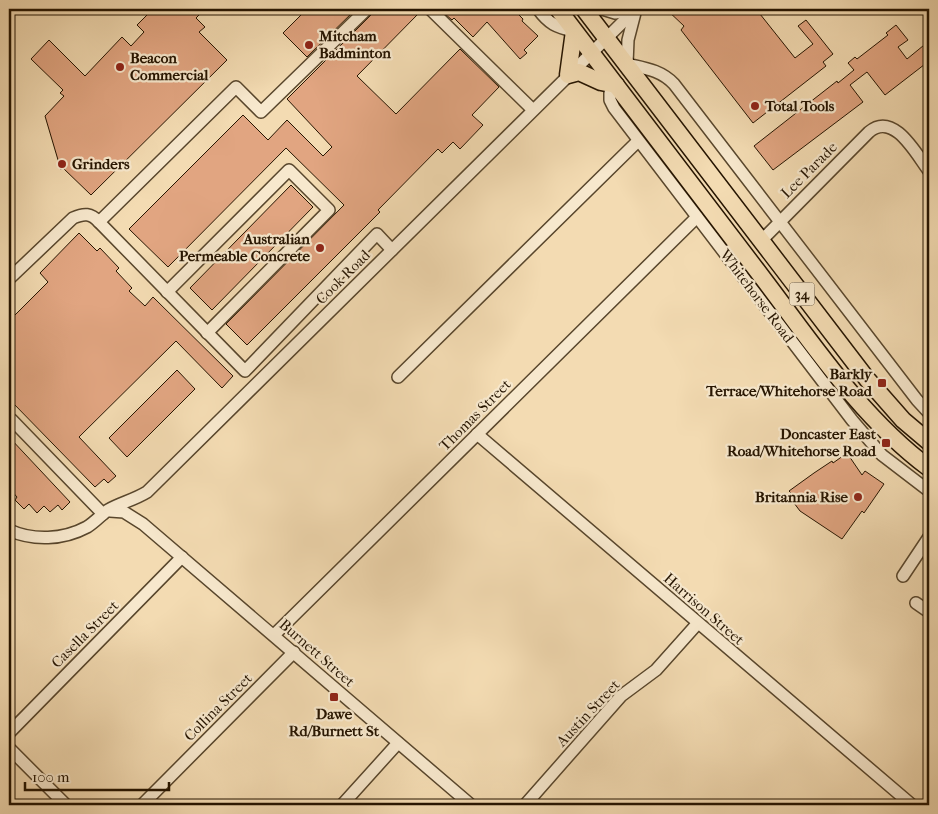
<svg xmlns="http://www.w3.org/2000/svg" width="938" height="814" viewBox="0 0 938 814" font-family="'IM FELL French Canon',serif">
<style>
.building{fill:#e1a581;stroke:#251400}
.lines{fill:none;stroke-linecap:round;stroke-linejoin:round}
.minor-casing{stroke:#58462c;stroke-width:14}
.highway-casing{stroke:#251400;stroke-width:19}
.minor{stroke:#f7e8cd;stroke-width:11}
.highway{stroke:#f3dbb2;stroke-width:16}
.poi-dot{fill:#8f2418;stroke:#f7e8cd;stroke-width:2}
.labels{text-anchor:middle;stroke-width:4.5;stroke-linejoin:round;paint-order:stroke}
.shield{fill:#f7e8cd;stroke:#64543e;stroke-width:1}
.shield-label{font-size:14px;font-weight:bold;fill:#251400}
.poi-label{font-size:15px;font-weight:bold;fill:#251400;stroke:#f7e8cd;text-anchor:start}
.street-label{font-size:15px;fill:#251400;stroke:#f7e8cd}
</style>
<rect width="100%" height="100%" fill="#f3dbb2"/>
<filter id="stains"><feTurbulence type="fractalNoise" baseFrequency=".004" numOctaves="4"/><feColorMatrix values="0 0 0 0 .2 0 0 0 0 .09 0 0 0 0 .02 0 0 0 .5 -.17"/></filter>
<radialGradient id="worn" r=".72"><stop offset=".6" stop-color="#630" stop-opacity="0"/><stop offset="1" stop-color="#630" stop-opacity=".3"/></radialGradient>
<g class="building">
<path d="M153,9h52l-9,9 9,9 -6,5 28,28 -136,135 -28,-27 -2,2 -16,-54 19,-20 -4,-3 3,-3 -32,-31 18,-19 36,36 37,-39 9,9 13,-14 -7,-7z"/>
<path d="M307,9h49l-49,48 -24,-24z"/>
<path d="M374,9h41l4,4 -62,63 39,38 64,-65 39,38 -27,28 11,10 -23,24 -7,-7 -11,11 -4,-4 -60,61 2,2 -133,133 -21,-21 118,-119 -58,-57 -118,119 -39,-38 114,-114 25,25 19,-20 36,36 9,-9 -45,-48 85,-85z"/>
<path d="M450,9h63l10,10 -1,2 16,15 -14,14 3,3 -7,6 -33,-37 -14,15 -19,-19 -2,2 -7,-6z"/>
<path d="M666,9h90l39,49 18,-14 -15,-18 8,-6 27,34 -10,8 3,4 -73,57 -72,-93 3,-4z"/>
<path d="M896,25l12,15 -10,7 9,12 22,-18v20l-44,34 -18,-23 -17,13 13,17 -90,68 -19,-24 83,-65 1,2 16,-13 -6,-7 7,-6 2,2 31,-24 -2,-2z"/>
<path d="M291,185l22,22 -101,103 -22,-22z"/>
<path d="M79,233l18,18 3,-3 19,20 -3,3 16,17 -3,3 16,15 8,-9 80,79 -11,12 -46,-47 -97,96 37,39 -8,7 -4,-4 -9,8 -83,-85 -3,3v-28l5,-6 -5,-6v-44l39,-39 -8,-9z"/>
<path d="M177,370l18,19 -68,68 -18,-19z"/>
<path d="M9,437l61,65 -8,8 -4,-5 -8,7 -6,-6 -7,7 -8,-9 -5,5 -9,-9 2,-3 -8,-9z"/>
<path d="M847,453l15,22 3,-4 19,13 -20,29 -2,-2 -20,28 -42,-28 -12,-16 3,-2 -2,-2 25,-18 18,-12 1,2z"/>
</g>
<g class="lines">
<g class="minor-casing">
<g id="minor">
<path d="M367,9l-106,103 -25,-25 -137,135 146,149 132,-137 15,16"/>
<path d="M430,9l102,100"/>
<path d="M538,9c11,15 18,18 36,22"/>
<path d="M602,9l13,4 19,-4"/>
<path d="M636,9l-8,31 -1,24c17,4 34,6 47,20l243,316 12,13"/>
<path d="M616,85l-6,8v7l4,8 238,312 30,35 47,36"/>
<path d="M761,241l108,-109c25,-21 47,22 60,39"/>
<path d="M9,279l64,-61c11,-5 18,-5 26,4"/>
<path d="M167,292l122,-122 40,40 -122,123"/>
<path d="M398,377l240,-236"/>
<path d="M9,423l3,-3 91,94"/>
<path d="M477,434l435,371"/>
<path d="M110,511l14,1 19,12 328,281"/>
<path d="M9,530c24,11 54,10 78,-3 8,-5 14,-12 21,-17 12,-7 26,-10 39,-18l489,-483"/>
<path d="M903,576l26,-39"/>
<path d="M916,603l13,9"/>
<path d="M274,635l423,-418"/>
<path d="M9,733l173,-176"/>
<path d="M9,748l57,57"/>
<path d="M142,805l152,-153"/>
<path d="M342,805l56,-62"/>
<path d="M525,805l96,-109 35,-26 42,-47"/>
</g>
</g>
<g class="highway-casing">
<g id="highway">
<path d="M558,9c69,90 138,181 207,272 50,66 97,137 164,187"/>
<path d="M584,9l283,370 36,41 26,22"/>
<path d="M574,31l-6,44 11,-3 22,10 15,3"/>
</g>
</g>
<use href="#minor" class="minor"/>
<use href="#highway" class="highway"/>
</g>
<g class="poi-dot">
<circle cx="309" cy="45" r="5"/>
<circle cx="120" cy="67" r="5"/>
<circle cx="755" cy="106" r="5"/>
<circle cx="62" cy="164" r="5"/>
<circle cx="320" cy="248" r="5"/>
<rect x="877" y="378" width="10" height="10" rx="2.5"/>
<rect x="881" y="438" width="10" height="10" rx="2.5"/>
<circle cx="858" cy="497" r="5"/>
<rect x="329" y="692" width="10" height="10" rx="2.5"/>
</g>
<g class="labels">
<rect class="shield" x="789.5" y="282.5" width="25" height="23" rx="4"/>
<g class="shield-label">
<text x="802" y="299">34</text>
</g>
<g class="poi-label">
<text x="319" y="41">Mitcham<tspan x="319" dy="17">Badminton</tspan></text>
<text x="130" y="63">Beacon<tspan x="130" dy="17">Commercial</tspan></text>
<text x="765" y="111">Total Tools</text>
<text x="72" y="169">Grinders</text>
<text x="310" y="244" text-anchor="end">Australian<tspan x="310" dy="17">Permeable Concrete</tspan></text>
<text x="872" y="379" text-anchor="end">Barkly<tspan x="872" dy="17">Terrace/Whitehorse Road</tspan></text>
<text x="876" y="439" text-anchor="end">Doncaster East<tspan x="876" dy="17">Road/Whitehorse Road</tspan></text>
<text x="848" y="502" text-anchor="end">Britannia Rise</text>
<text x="334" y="719" text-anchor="middle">Dawe<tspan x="334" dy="17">Rd/Burnett St</tspan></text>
</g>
<g class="street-label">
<text transform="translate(809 170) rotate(-45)" y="5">Lee Parade</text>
<text transform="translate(343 277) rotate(-45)" y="5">Cook Road</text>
<text transform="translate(757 296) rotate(53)" y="5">Whitehorse Road</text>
<text transform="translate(475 415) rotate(-45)" y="5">Thomas Street</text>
<text transform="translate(704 609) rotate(41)" y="5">Harrison Street</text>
<text transform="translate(85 634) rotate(-45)" y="5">Casella Street</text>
<text transform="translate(317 653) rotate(41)" y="5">Burnett Street</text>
<text transform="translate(218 707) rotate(-45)" y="5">Collina Street</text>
<text transform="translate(588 713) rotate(-47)" y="5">Austin Street</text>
</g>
</g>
<rect width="938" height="814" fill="none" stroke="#f3dbb2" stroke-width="30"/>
<rect x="10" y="10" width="918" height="794" fill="none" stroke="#251400" stroke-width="2.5"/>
<rect x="15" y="15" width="908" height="784" fill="none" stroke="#251400"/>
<path d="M25 782v8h144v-8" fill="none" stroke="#251400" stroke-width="2.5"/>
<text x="32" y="782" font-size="15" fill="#251400" stroke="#f7e8cd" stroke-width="4" paint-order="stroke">100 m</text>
<rect width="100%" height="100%" filter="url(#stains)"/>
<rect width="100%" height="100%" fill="url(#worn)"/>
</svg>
